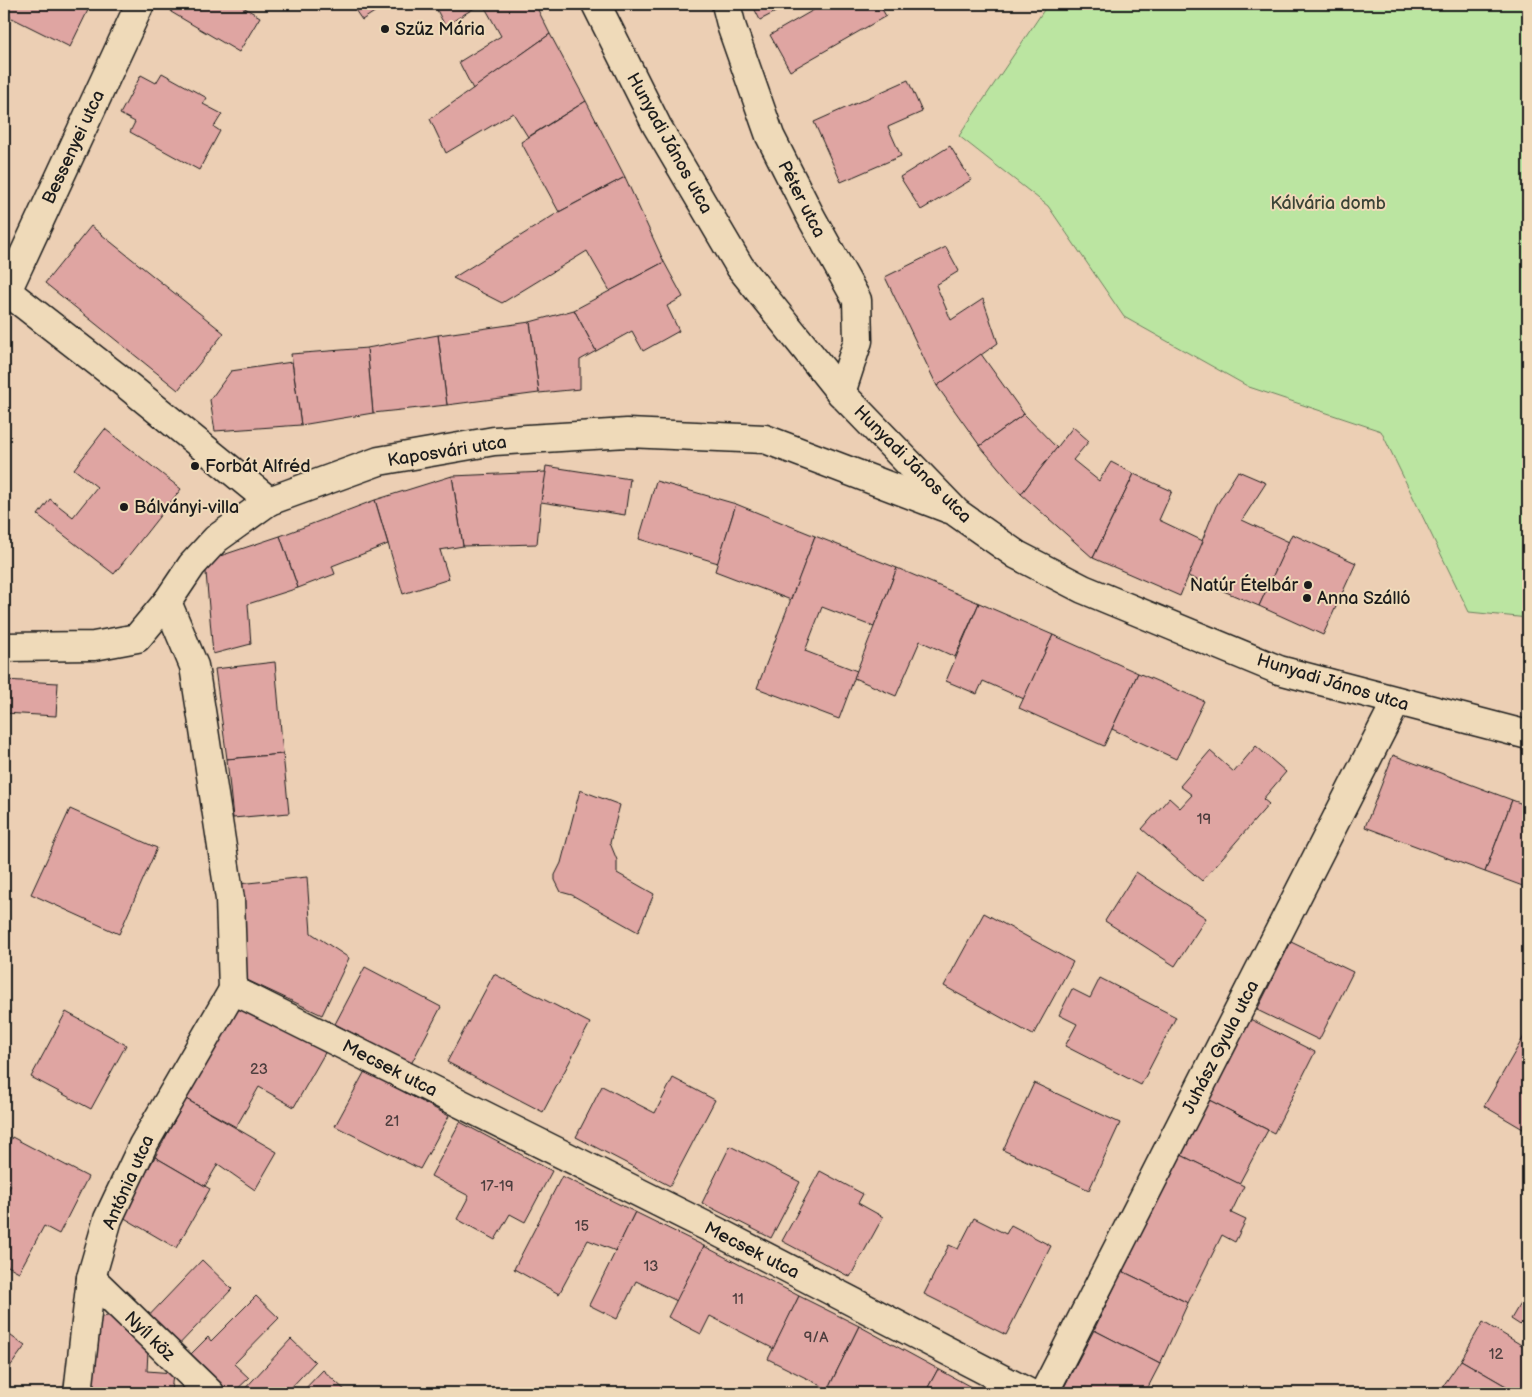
<svg xmlns="http://www.w3.org/2000/svg" width="1532" height="1397" viewBox="0 0 1532 1397" font-family="'Balsamiq Sans',sans-serif">
<style>
.green{fill:#bbe5a1;stroke:#6c805e}
.building{fill:#dfa5a2;stroke:#1c1c1c}
.lines{fill:none;stroke-linecap:round;stroke-linejoin:round}
.minor-casing{stroke:#1c1c1c;stroke-width:31}
.minor{stroke:#efdab9;stroke-width:28}
.poi-dot{fill:#1c1c1c;stroke:#efdab9;stroke-width:2}
.labels{text-anchor:middle;stroke-width:4;stroke-linejoin:round;paint-order:stroke}
.number-label{font-size:15px;fill:#4d3e3e}
.poi-label{font-size:18px;fill:#1c1c1c;stroke:#efdab9;text-anchor:start}
.street-label{font-size:18px;fill:#1c1c1c;stroke:#efdab9}
.park-label{font-size:18px;fill:#3c4437;stroke:#efdab9}
</style>
<rect width="100%" height="100%" fill="#eccfb4"/>
<filter id="ink" filterUnits="userSpaceOnUse"><feTurbulence type="fractalNoise" baseFrequency=".02" numOctaves="2"/><feDisplacementMap in="SourceGraphic" scale="10" xChannelSelector="R" yChannelSelector="G"/><feConvolveMatrix kernelMatrix="1 2 1 2 8 2 1 2 1" color-interpolation-filters="sRGB"/></filter>
<g filter="url(#ink)">
<path class="green" d="M1048,4h480v614l-59,-6 -88,-181 -132,-44 -125,-70 -76,-111 -89,-70z"/>
<g class="building">
<path d="M4,4h87l-21,43 -66,-33z"/>
<path d="M176,4h62l22,13 -21,35 -68,-40z"/>
<path d="M351,4h36l-25,16z"/>
<path d="M434,4h47l-36,22z"/>
<path d="M483,4h52l15,30 -77,55 -14,-27 42,-26z"/>
<path d="M752,4h39l-31,16z"/>
<path d="M824,4h55l7,12 -96,55 -20,-36z"/>
<path d="M550,34l36,67 -58,36 -15,-24 -67,40 -16,-34z"/>
<path d="M162,73l45,25 -4,6 19,10 -8,13 6,4 -21,39 -69,-38 5,-10 -15,-8 21,-39 15,8z"/>
<path d="M908,80l14,32 -34,15 13,29 -60,26 -27,-60z"/>
<path d="M586,101l39,76 -66,35 -38,-70z"/>
<path d="M950,146l21,34 -50,30 -21,-33z"/>
<path d="M4,169l5,4 -5,7z"/>
<path d="M625,177l39,85 -54,29 -23,-40 -85,52 -49,-25 106,-66z"/>
<path d="M91,226l133,107 -46,57 -133,-107z"/>
<path d="M946,247l13,24 -23,14 15,35 32,-21 15,44 -61,43 -52,-109z"/>
<path d="M664,262l19,35 -16,9 12,25 -36,20 -11,-20 -36,20 -22,-41z"/>
<path d="M574,310l22,41 -16,9v29l-41,4 -9,-71z"/>
<path d="M530,322l9,71 -92,12 -9,-70z"/>
<path d="M438,335l9,70 -74,8 -6,-65z"/>
<path d="M367,348l6,65 -72,12 -10,-71z"/>
<path d="M981,354l43,60 -44,32 -43,-60z"/>
<path d="M292,362l9,63 -86,6 -5,-31 21,-29z"/>
<path d="M1024,414l33,34 -36,46 -41,-48z"/>
<path d="M1073,427l16,14 -16,19 26,21 12,-19 23,12 -41,84 -72,-64z"/>
<path d="M105,429l76,60 -67,85 -76,-59 12,-16 23,18 24,-30 -23,-18z"/>
<path d="M546,466l84,13 -5,36 -84,-13z"/>
<path d="M1238,471l28,12 -24,37 47,22 -30,64 -71,-30 28,-70z"/>
<path d="M546,472l-5,30 -4,42 -74,2 -11,-70z"/>
<path d="M1134,474l38,17 -13,29 44,21 -23,55 -87,-38z"/>
<path d="M452,476l11,70 -23,4 9,29 -46,15 -28,-94z"/>
<path d="M656,481l80,23 -18,59 -79,-24z"/>
<path d="M375,500l13,44 -56,22 3,8 -37,14 -18,-52z"/>
<path d="M736,504l79,32 -24,64 -76,-29z"/>
<path d="M1292,534l64,29 -33,72 -64,-29z"/>
<path d="M280,536l18,52 -50,16 3,40 -38,10 -8,-93z"/>
<path d="M815,536l82,32 -23,59 -52,-20 -17,44 52,20 -18,48 -82,-31z"/>
<path d="M897,568l82,35 -24,54 -35,-16 -24,55 -42,-18z"/>
<path d="M979,603l74,32 -29,64 -41,-18 -6,13 -31,-13z"/>
<path d="M1053,635l85,38 -34,73 -85,-38z"/>
<path d="M275,662l8,92 -56,5 -12,-90z"/>
<path d="M1138,673l66,28 -28,58 -64,-30z"/>
<path d="M4,680l54,3 -2,33 -52,-3z"/>
<path d="M1256,746l30,26 -23,27 6,5 -67,77 -60,-52 27,-31 11,10 12,-13 -12,-9 30,-35 24,21z"/>
<path d="M283,754l6,59 -56,5 -6,-59z"/>
<path d="M1393,755l119,45 -27,72 -120,-45z"/>
<path d="M580,790l40,15 -10,38 7,17v13l37,21 -16,38 -66,-37 -11,-3 -6,-12v-5l6,-12z"/>
<path d="M1512,800l16,6v82l-43,-16z"/>
<path d="M70,809l87,39 -38,86 -88,-40z"/>
<path d="M1136,872l70,46 -31,48 -70,-45z"/>
<path d="M307,877l4,56 38,25 -27,57 -75,-35 -9,-96z"/>
<path d="M984,913l89,49 -40,73 -89,-49z"/>
<path d="M1291,942l62,30 -34,68 -62,-30z"/>
<path d="M365,967l76,40 -30,57 -76,-40z"/>
<path d="M494,974l96,49 -47,89 -96,-50z"/>
<path d="M1100,978l76,39 -35,68 -76,-39 12,-22 -18,-9 13,-26 18,9z"/>
<path d="M241,1002l85,49 -32,56 -35,-20 -23,40 -50,-28z"/>
<path d="M66,1012l60,33 -35,64 -60,-32z"/>
<path d="M1248,1018l67,34 -41,81 -67,-34z"/>
<path d="M1527,1031l1,1v44l-3,4 3,2v50l-44,-26z"/>
<path d="M365,1071l84,45 -29,53 -85,-43z"/>
<path d="M673,1078l42,22 -45,86 -94,-49 26,-51 53,27z"/>
<path d="M1034,1083l86,40 -31,67 -86,-40z"/>
<path d="M186,1099l91,53 -22,38 -37,-26 -13,22 -50,-29z"/>
<path d="M1207,1099l61,31 -29,54 -60,-30z"/>
<path d="M460,1122l92,49 -27,51 -15,-8 -15,26 -38,-21 12,-23 -38,-20z"/>
<path d="M12,1137l76,40 -29,57 -15,-8 -25,46 -15,-8v-65l7,-14 -7,-4v-28z"/>
<path d="M730,1146l70,36 -29,56 -69,-35z"/>
<path d="M1179,1154l65,32 -13,27 15,7 -11,22 -13,-7 -34,68 -66,-32z"/>
<path d="M155,1157l55,32 -34,59 -55,-32z"/>
<path d="M820,1171l43,23 -5,9 25,14 -33,60 -68,-36z"/>
<path d="M562,1176l73,36 -19,39 -28,-11 -29,54 -45,-25z"/>
<path d="M635,1212l69,34 -27,55 -41,-20 -19,38 -28,-14z"/>
<path d="M974,1218l32,16 5,-9 40,21 -45,89 -82,-41 25,-49 9,4z"/>
<path d="M704,1246l95,50 -25,53 -64,-33 -9,18 -33,-17z"/>
<path d="M202,1260l30,29 -59,62 -30,-29z"/>
<path d="M1122,1271l66,32 -28,61 -66,-34z"/>
<path d="M1528,1290v40l-17,-11z"/>
<path d="M256,1296l23,22 -45,46 15,14 -16,15h-14l-34,-33 23,-23 3,4z"/>
<path d="M799,1296l60,30 -31,63 -60,-30z"/>
<path d="M113,1315l35,35 -1,21 26,2 -2,20h-82l7,-75z"/>
<path d="M1483,1322l45,27v44h-10l-57,-33z"/>
<path d="M859,1326l79,43 -13,24h-88l-9,-4z"/>
<path d="M1094,1330l66,34 -15,29h-84z"/>
<path d="M4,1331l21,15 -21,29z"/>
<path d="M291,1339l24,23 -29,31h-45z"/>
<path d="M1461,1360l57,33h-70l-7,-4z"/>
<path d="M938,1369l44,24h-57z"/>
<path d="M323,1370l25,23h-47z"/>
</g>
<g class="lines">
<g class="minor-casing">
<g id="minor">
<path d="M596,4l61,122 83,141 101,126 116,120 60,42 66,34 196,81 249,65"/>
<path d="M726,4l6,24 38,108 41,81 46,83 1,41 -17,52"/>
<path d="M4,289l113,88 152,124 110,-40 115,-20 133,-8 138,6 184,70"/>
<path d="M7,291l133,-287"/>
<path d="M269,501l-53,38 -24,26 -25,37 27,64 10,64 26,169 3,91 485,242 311,161"/>
<path d="M4,647l90,-1 43,-8 30,-36"/>
<path d="M91,1278l119,115"/>
<path d="M78,1393l13,-115 17,-59 35,-74 90,-155"/>
<path d="M1044,1393l352,-691"/>
</g>
</g>
<use href="#minor" class="minor"/>
</g>
</g>
<g class="poi-dot">
<circle cx="385" cy="29" r="5"/>
<circle cx="195" cy="466" r="5"/>
<circle cx="124" cy="507" r="5"/>
<circle cx="1308" cy="585" r="5"/>
<circle cx="1307" cy="598" r="5"/>
</g>
<g class="labels">
<g class="number-label">
<text x="1204" y="824">19</text>
<text x="259" y="1074">23</text>
<text x="392" y="1126">21</text>
<text x="497" y="1191">17-19</text>
<text x="582" y="1231">15</text>
<text x="651" y="1271">13</text>
<text x="738" y="1304">11</text>
<text x="816" y="1342">9/A</text>
<text x="1496" y="1359">12</text>
</g>
<g class="poi-label">
<text x="395" y="35">Szűz Mária</text>
<text x="205" y="472">Forbát Alfréd</text>
<text x="134" y="513">Bálványi-villa</text>
<text x="1298" y="591" text-anchor="end">Natúr Ételbár</text>
<text x="1317" y="604">Anna Szálló</text>
</g>
<g class="street-label">
<text transform="translate(670 143) rotate(61)" y="6">Hunyadi János utca</text>
<text transform="translate(73 147) rotate(-65)" y="6">Bessenyei utca</text>
<text transform="translate(802 199) rotate(63)" y="6">Péter utca</text>
<text transform="translate(447 451) rotate(-9)" y="6">Kaposvári utca</text>
<text transform="translate(913 464) rotate(45)" y="6">Hunyadi János utca</text>
<text transform="translate(1333 682) rotate(17)" y="6">Hunyadi János utca</text>
<text transform="translate(1220 1047) rotate(-63)" y="6">Juhász Gyula utca</text>
<text transform="translate(390 1068) rotate(27)" y="6">Mecsek utca</text>
<text transform="translate(128 1182) rotate(-66)" y="6">Antónia utca</text>
<text transform="translate(752 1250) rotate(27)" y="6">Mecsek utca</text>
<text transform="translate(150 1336) rotate(44)" y="6">Nyíl köz</text>
</g>
<g class="park-label">
<text x="1328" y="209">Kálvária domb</text>
</g>
</g>
<rect width="1532" height="1397" fill="none" stroke="#efdab9" stroke-width="20"/>
<rect x="10" y="10" width="1512" height="1377" fill="none" stroke="#1c1c1c" stroke-width="2" filter="url(#ink)"/>
</svg>
